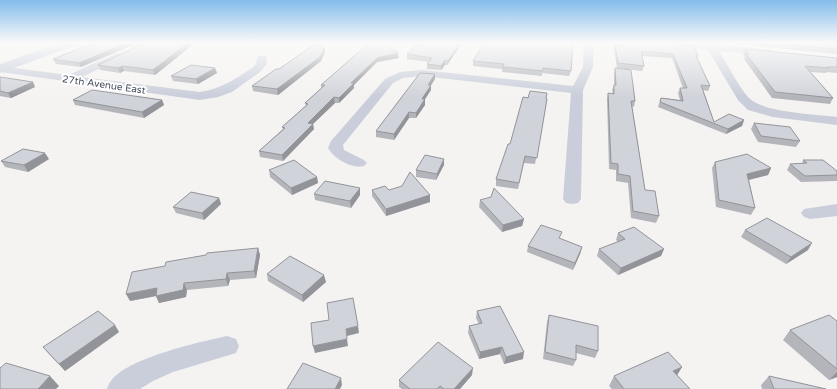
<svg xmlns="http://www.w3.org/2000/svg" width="837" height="389" viewBox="0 0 837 389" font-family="'Varela Round',sans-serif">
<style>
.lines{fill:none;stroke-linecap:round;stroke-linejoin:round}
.street{fill:#c9ceda;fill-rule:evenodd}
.secondary{fill:#c5cbdb;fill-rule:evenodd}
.wall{fill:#b4b5bb}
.shaded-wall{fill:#929499}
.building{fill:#d1d3da;stroke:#929499}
.labels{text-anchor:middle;stroke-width:4;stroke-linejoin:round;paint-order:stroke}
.far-street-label{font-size:10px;fill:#495161;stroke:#fff}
</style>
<rect width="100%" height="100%" fill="#f5f3f2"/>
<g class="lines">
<g class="street">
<path d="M584,43h10l-1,24 -10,23 -2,109 -3,4 -6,1 -6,-1 -3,-4 8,-106 -149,-17 -19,2 -10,5 -50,62 1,5 20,10 3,3 -3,3c-12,3 -30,-7 -36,-18l3,-7 54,-62 15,-7 22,-2 151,16 10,-19z"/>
<path d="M664,43h50l1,1 56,6 1,2 -1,2 -4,1 -48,-4c9,14 18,33 29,46 14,16 68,17 89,20v8l-64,-8 -25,-7 -10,-10 -30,-50 -39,-4z"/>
<path d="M118,53l4,1 1,2 -1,2 -40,19 118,15c21,-3 35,-13 52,-24l4,-4 2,-8h8l1,2 -1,7 -6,7 -28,20 -14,5 -18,3 -200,-28v-6l68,9z"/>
<path d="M837,204v12l-27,3 -6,-2 -3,-4 3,-4z"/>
<path d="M227,336l9,3 3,7 -3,7 -63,19 -20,9 -13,8h-33c1,-3 2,-6 4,-8 16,-23 89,-39 116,-45z"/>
</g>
<path class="secondary" d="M59,43h17l-2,3 -74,27v-9z"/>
</g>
<g class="wall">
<path d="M94,43l-13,24 -25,-3 -3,-5z"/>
<path d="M142,43h53l-40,32 -31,-4 -4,2 -20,-3 -2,-5 44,-21 1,-1z"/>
<path d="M369,43l30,15 -22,4 -23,23v3l-15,15h-4l-22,21 1,5 -31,32 -23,-4 -1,-6 24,-22 -1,-2 24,-21 -1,-3 16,-14v-4z"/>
<path d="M462,43l-15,22h-2l-4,5 -14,-1v-5l2,-2 -22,-3v-5z"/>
<path d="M620,43h50l28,13 -1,3 13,27 -2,5 -5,-1 11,32 30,-2 -2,6 -16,8 -68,-27 3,-9 19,2 -2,-7 2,-5h3l-11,-30 -30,-2 2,10 -2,5 -25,-3 -3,-19 1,-4h5z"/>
<path d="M735,43h102v11l-101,-10z"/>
<path d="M745,49l92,9v15l-10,-1 -1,1 -16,-1 23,26 -3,6 -58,-6 -28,-39 1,-2 -2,-3z"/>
<path d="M325,52l-4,9 -43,34 -25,-4 -1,-5 27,-17z"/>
<path d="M473,61l98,10 -2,5 -27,-3v3l-40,-4v-3l-29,-3z"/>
<path d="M215,68l2,5 -19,11 -25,-3 -2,-5z"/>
<path d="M615,68l20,33 -1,6 -2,-1 13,84 14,26 -3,7 -25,-5 -3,-35 -12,-2v-11l-7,-1 -2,-70 1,-6 5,1 -1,-4 2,-5v-12z"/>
<path d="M0,77l33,5 2,5 -24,11 -11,-2z"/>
<path d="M435,79l-4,6v5l-6,9v6l-9,13h-7l-15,22 -18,-3v-6z"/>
<path d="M546,99h1l-12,65 -11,-1 -6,26 -22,-3v-7l14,-35z"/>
<path d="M73,100h89l2,5 -20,13 -69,-13z"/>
<path d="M754,123l46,18 -4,6 -38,-5 -7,-13z"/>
<path d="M49,159l-21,13 -23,-5 -4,-6z"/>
<path d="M444,159v6l-8,15 -20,-3v-7z"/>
<path d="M803,160l34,11v10l-36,1 -14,-12 3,-6h12z"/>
<path d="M715,162l56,6 -3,7 -19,5 6,28 -4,7 -35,-8 -4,-39z"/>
<path d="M269,170l48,7 1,6 -26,12 -22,-18z"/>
<path d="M372,190h17l41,5v7l-44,14 -14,-20z"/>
<path d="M314,194l46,1 -9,13 -36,-8z"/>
<path d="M219,198l2,6 -17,16 -28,-7 -3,-6z"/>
<path d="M480,200l44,19 -2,7 -20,6 -23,-25z"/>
<path d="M745,230l63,20 -22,14 -45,-27z"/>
<path d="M618,233l46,16 -3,7 -43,19 -21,-19 2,-7 19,-7 -2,-2z"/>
<path d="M561,239l21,8 -2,7 -7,16 -46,-18 1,-6z"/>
<path d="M258,248l2,7 -4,23 -26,2 -2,6 -41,4 -1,7 -27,6 -3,-7 -26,5z"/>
<path d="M267,274l59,8 -23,20 -35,-21z"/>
<path d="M477,311l46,48 -19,5 -4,-10 -21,5 -11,-26 1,-7 10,-2 -3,-6z"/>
<path d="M549,315l49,36 -3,7 -19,-5v7l-3,6 -30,-7 4,-37z"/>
<path d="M837,321v56l-8,3 -46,-40 7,-10z"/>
<path d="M119,332l-54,39 -16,-17 -6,-7z"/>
<path d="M682,367l-5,8 13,14h-78l-3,-3 5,-10z"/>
<path d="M472,375l-12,14h-58l-3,-2v-7z"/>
<path d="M769,376l57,13h-64l-1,-4z"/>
</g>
<g class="shaded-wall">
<path d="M126,43h12l-57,24 -2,-4z"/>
<path d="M188,43h7l-40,32 -2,-5z"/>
<path d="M460,43h2l-15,22 1,-4z"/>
<path d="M325,47v5l-4,9 -43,34 -1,-6z"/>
<path d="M398,53l1,5 -22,4 -23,23v3l-15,15v-5l12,-15 26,-25z"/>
<path d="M445,60v5l-4,5v-4z"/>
<path d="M123,66l1,5 -4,2 -2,-5z"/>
<path d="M215,68l2,5 -19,11 -2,-5z"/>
<path d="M435,74v5l-4,6v5l-6,9v6l-9,13v-5l12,-28z"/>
<path d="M33,82l2,5 -24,11 -3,-5z"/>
<path d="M334,97l1,6 -22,21 1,5 -31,32 -1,-6 26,-32z"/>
<path d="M162,100l2,5 -20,13 -2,-6z"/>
<path d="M409,112v6l-15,22v-6z"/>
<path d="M744,120l-2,6 -16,8 2,-5z"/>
<path d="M45,153l4,6 -21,13 -4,-7z"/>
<path d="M444,159v6l-8,15 1,-6z"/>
<path d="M771,168l-3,7 -24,6 3,-7z"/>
<path d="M317,177l1,6 -26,12 -1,-7z"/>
<path d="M360,188v7l-9,13 -1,-7z"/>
<path d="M430,195v7l-44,14v-7z"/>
<path d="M219,198l2,6 -17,16 -2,-7z"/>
<path d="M524,219l-2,7 -20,6 1,-7z"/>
<path d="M812,243l-4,7 -22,14 5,-7z"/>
<path d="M582,247l-2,7 -7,16 2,-7z"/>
<path d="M258,248l2,7 -4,23 -2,-7z"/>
<path d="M664,249l-3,7 -43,19 3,-7z"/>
<path d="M227,273l3,7 -2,6 -2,-7z"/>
<path d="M324,275l2,7 -23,20 -1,-7z"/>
<path d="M184,283l3,7 -1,7 -27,6 -3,-7 -26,5 -4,-7z"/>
<path d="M115,325l4,7 -54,39 -6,-7z"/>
<path d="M358,326l1,7 -12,3 -1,-7z"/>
<path d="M347,339l1,7 -33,7 -2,-7z"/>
<path d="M502,347l-2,7 -21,5 1,-7z"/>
<path d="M524,352l-1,7 -19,5 2,-7z"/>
<path d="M682,367l-6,10 -3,-6z"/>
<path d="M473,368l-1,7 -12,14h-6z"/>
<path d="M837,372v5l-8,3z"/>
<path d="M50,376l9,10 -3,3h-18z"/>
<path d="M341,378l1,7 -2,4h-5z"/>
</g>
<g class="building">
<path d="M94,43h32l-47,20 -26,-4z"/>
<path d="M144,43h44l-35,27 -30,-4 -5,2 -20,-3 44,-21z"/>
<path d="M369,43h14l15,10 -21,5 -26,25h3l-15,15 -5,-1 -26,26 5,1 -31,31 -23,-4 26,-23 -3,-1 26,-23 -3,-1 20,-18h-4z"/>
<path d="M419,43h41l-12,18 -3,-1 -4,6 -14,-2 5,-6 -25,-4z"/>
<path d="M484,43h89l-2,28 -28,-3v3l-40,-4 1,-3 -31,-3z"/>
<path d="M622,43h48l23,2 5,11h-2l14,30 -9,-1 13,37 15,-8 15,6 -16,9 -68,-27 1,-4 22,3 -3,-13h7l-14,-34 -32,-3 3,15 -26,-3 -3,-18 7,1z"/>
<path d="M769,43h68v6z"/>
<path d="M315,44l10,3 -5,10 -43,32 -25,-3 24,-17h3z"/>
<path d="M745,49l92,9v9h-10l2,1 -24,-2 28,32 -58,-6 -29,-38h3z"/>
<path d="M191,65l24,3 -19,11 -25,-3z"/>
<path d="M615,68l16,2 4,31h-4l14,89 10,1 4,25 -26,-5 -3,-35 -12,-2v-10l-7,-1 -3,-70 6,1v-9h2z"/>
<path d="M420,73l15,1 -7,11h3l-9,14h3l-9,14 -7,-1 -15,22 -18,-3z"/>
<path d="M0,77l33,5 -25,11 -8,-2z"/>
<path d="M92,90l70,10 -20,12 -69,-12z"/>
<path d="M530,91l17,2 -1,6h1l-10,59 -12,-2 -6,27 -23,-4 12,-35h2l13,-47 5,1z"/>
<path d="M754,123l36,4 10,14 -39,-5z"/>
<path d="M23,149l22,4 -21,12 -23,-4z"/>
<path d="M747,154l24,14 -24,6 8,34 -36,-8 -4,-38z"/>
<path d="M425,155l19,4 -7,15 -21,-4z"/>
<path d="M294,160l23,17 -26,11 -22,-18z"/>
<path d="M803,160h20l14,11v4l-32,1 -15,-12 17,-1z"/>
<path d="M410,172l20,23 -44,14 -14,-19 13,-4 4,4 13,-4z"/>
<path d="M325,181l35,7 -10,13 -36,-7z"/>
<path d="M494,188l30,31 -21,6 -23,-25 11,-3z"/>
<path d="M191,192l28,6 -17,15 -29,-6z"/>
<path d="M767,218l45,25 -21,14 -46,-27z"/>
<path d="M541,225l21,7 -3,6 23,9 -7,16 -47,-17z"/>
<path d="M634,227l30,22 -43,19 -22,-19 26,-10 -7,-6z"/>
<path d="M258,248l-4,23 -27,2 -1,6 -42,4 -1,7 -27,6 1,-8 -31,6 6,-22 33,-6 1,-4 40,-7 1,-2z"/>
<path d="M290,256l34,19 -22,20 -35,-21z"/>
<path d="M353,298l5,28 -12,3 1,10 -34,7 -2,-23 18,-3 -2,-17z"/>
<path d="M500,306l24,46 -18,5 -4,-10 -22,5 -11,-26 13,-3 -5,-12z"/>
<path d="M98,311l17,14 -56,39 -16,-17z"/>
<path d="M549,315l49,11v25l-22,-6v15l-31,-8z"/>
<path d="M829,315l8,6v48l-47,-39z"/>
<path d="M438,342l35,26 -19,21h-10l-4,-3 -3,3h-27l-11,-9z"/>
<path d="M668,352l14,15 -9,4 17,18h-66l-10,-13z"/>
<path d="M6,363l44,13 -12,13h-38v-21z"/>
<path d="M303,363l38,15 -6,11h-48z"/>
<path d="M769,376l57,13h-52z"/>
</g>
<linearGradient id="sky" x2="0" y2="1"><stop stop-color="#83bceb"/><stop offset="0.44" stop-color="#fafaf9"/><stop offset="1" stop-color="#fafaf9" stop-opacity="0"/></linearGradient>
<rect width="837" height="97" fill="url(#sky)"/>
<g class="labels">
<g class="far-street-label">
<text transform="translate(104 84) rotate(8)" y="4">27th Avenue East</text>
</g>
</g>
</svg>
